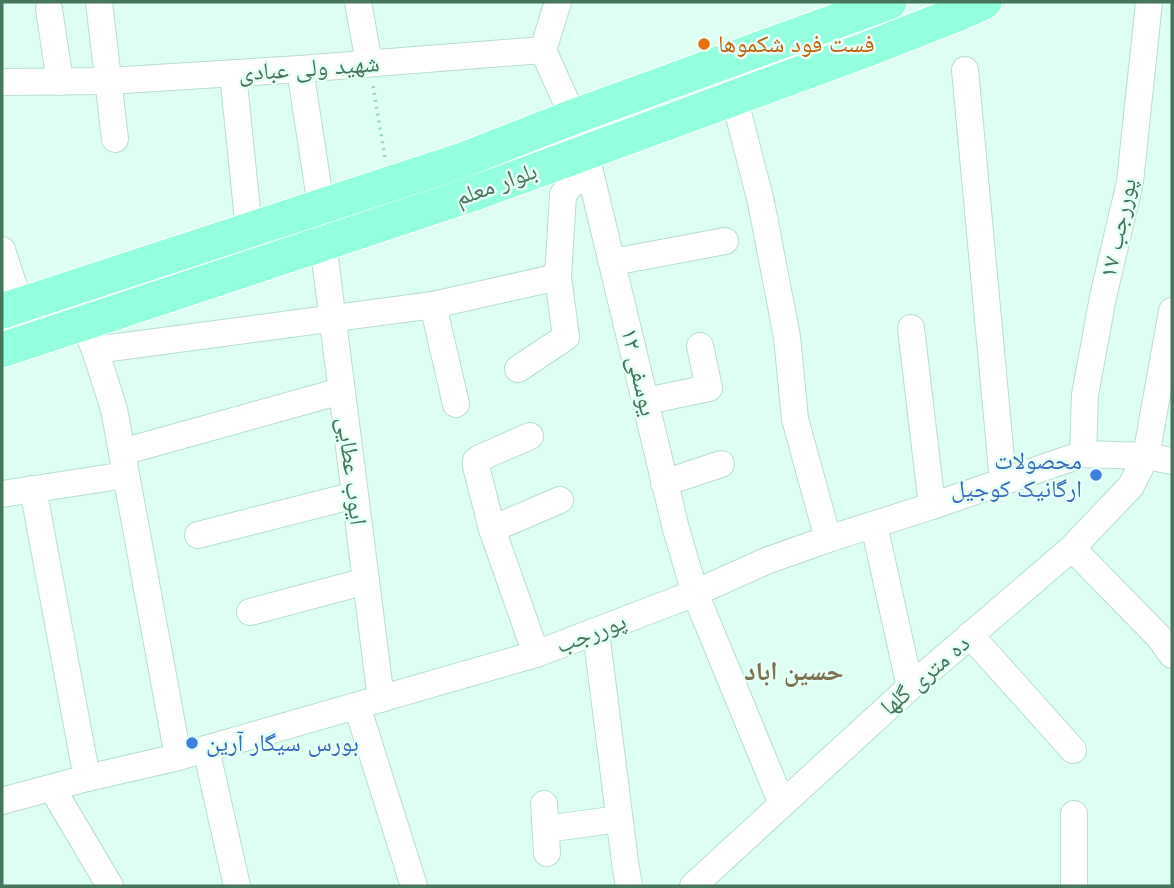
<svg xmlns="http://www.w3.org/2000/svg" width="1174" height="888" viewBox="0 0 1174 888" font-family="Inter,'Noto Naskh Arabic',sans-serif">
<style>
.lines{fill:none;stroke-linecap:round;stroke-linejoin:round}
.minor-casing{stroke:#b7dfcd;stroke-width:28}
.major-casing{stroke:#fff;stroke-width:37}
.path{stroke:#98dab6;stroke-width:3.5;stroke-dasharray:2 5;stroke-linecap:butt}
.minor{stroke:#fff;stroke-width:26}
.major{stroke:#94ffdf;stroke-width:35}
.food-dot{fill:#e8710a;stroke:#e6fff7;stroke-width:2.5}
.shop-dot{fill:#3f7fe0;stroke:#e6fff7;stroke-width:2.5}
.labels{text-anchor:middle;stroke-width:5;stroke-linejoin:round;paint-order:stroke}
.food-label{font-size:24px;fill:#c56008;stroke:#e6fff7;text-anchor:start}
.street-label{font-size:24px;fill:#45755a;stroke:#e6fff7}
.shop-label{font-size:24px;fill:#366cbe;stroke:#e6fff7;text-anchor:end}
.neighbourhood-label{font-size:26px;font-weight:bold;fill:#7f7250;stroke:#e6fff7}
</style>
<rect width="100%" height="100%" fill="#defef4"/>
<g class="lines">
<g class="minor-casing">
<g id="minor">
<path d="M99,2l16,137"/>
<path d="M358,2l11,61"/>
<path d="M49,9l11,73"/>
<path d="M543,50l15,-48"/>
<path d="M300,69l21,137"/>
<path d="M965,70l38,411"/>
<path d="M233,74l16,156"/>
<path d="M2,82l106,-1 192,-12 243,-19 30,67"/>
<path d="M734,97l27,105 26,135 8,82 33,120"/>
<path d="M585,151l91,378 19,64 87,211"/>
<path d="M323,243l58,456"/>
<path d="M2,250l18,55"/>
<path d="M613,262l112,-21"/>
<path d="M433,305l125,-28"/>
<path d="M84,323l11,27 19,59 64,348"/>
<path d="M911,328l21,178"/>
<path d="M95,350l338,-45 23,99"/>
<path d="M518,369l48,-32 -8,-60 5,-82 8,-11 20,-7"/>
<path d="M646,401l63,-13 -9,-42"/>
<path d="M530,436l-50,22 -4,3v5l16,63 44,125"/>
<path d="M122,452l219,-61"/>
<path d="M1083,454l2,-59 18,-98 27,-115 19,-180"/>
<path d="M664,483l57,-19"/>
<path d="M33,489l54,289"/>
<path d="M2,494l124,-19"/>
<path d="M874,525l36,162"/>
<path d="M492,529l68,-29"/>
<path d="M198,535l157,-40"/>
<path d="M1072,548l87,89 13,18"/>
<path d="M250,612l116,-31"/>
<path d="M596,632l29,230 4,24"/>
<path d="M970,635l103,115"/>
<path d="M357,706l57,180"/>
<path d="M206,749l31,137"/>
<path d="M52,788l58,98"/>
<path d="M2,801l85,-23 91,-21 358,-103 159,-61 71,-32 62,-22 104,-33 151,-52 63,2 26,5"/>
<path d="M544,804l3,49"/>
<path d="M1074,814v72"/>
<path d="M546,829l73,-10"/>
<path d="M693,886l217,-199 162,-139 59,-62 15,-30 26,-145"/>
</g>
</g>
<g class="major-casing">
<g id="major">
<path d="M2,311l458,-150 113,-44 316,-115"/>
<path d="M2,350l470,-156 393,-144 92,-36 27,-12"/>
</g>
</g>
<path class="path" d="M373,86l12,72"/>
<use href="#minor" class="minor"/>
<use href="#major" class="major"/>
</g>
<circle class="food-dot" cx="704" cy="44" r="7"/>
<g class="shop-dot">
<circle cx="1096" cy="475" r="7"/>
<circle cx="192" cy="743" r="7"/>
</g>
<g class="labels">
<g class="food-label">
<text x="718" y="52">فست فود شکموها</text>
</g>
<g class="street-label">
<text transform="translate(309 68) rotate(-4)" y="8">شهید ولی عبادی</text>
<text transform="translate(496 184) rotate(-20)" y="8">بلوار معلم</text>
<text transform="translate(1118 228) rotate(-78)" y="8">پوررجب ۱۷</text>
<text transform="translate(639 372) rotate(77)" y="8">یوسفی ۱۲</text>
<text transform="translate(352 471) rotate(83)" y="8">ایوب عطایی</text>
<text transform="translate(591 633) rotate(-21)" y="8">پوررجب</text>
<text transform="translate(925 675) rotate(-41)" y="8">ده متری گلها</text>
</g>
<g class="shop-label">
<text x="1082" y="469">محصولات<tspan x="1082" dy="28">ارگانیک کوجیل</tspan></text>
<text x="206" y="751" text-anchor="start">بورس سیگار آرین</text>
</g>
<g class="neighbourhood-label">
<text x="794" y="680">حسین اباد</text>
</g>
</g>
<rect width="1174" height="888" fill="none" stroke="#45755a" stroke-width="7"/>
</svg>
